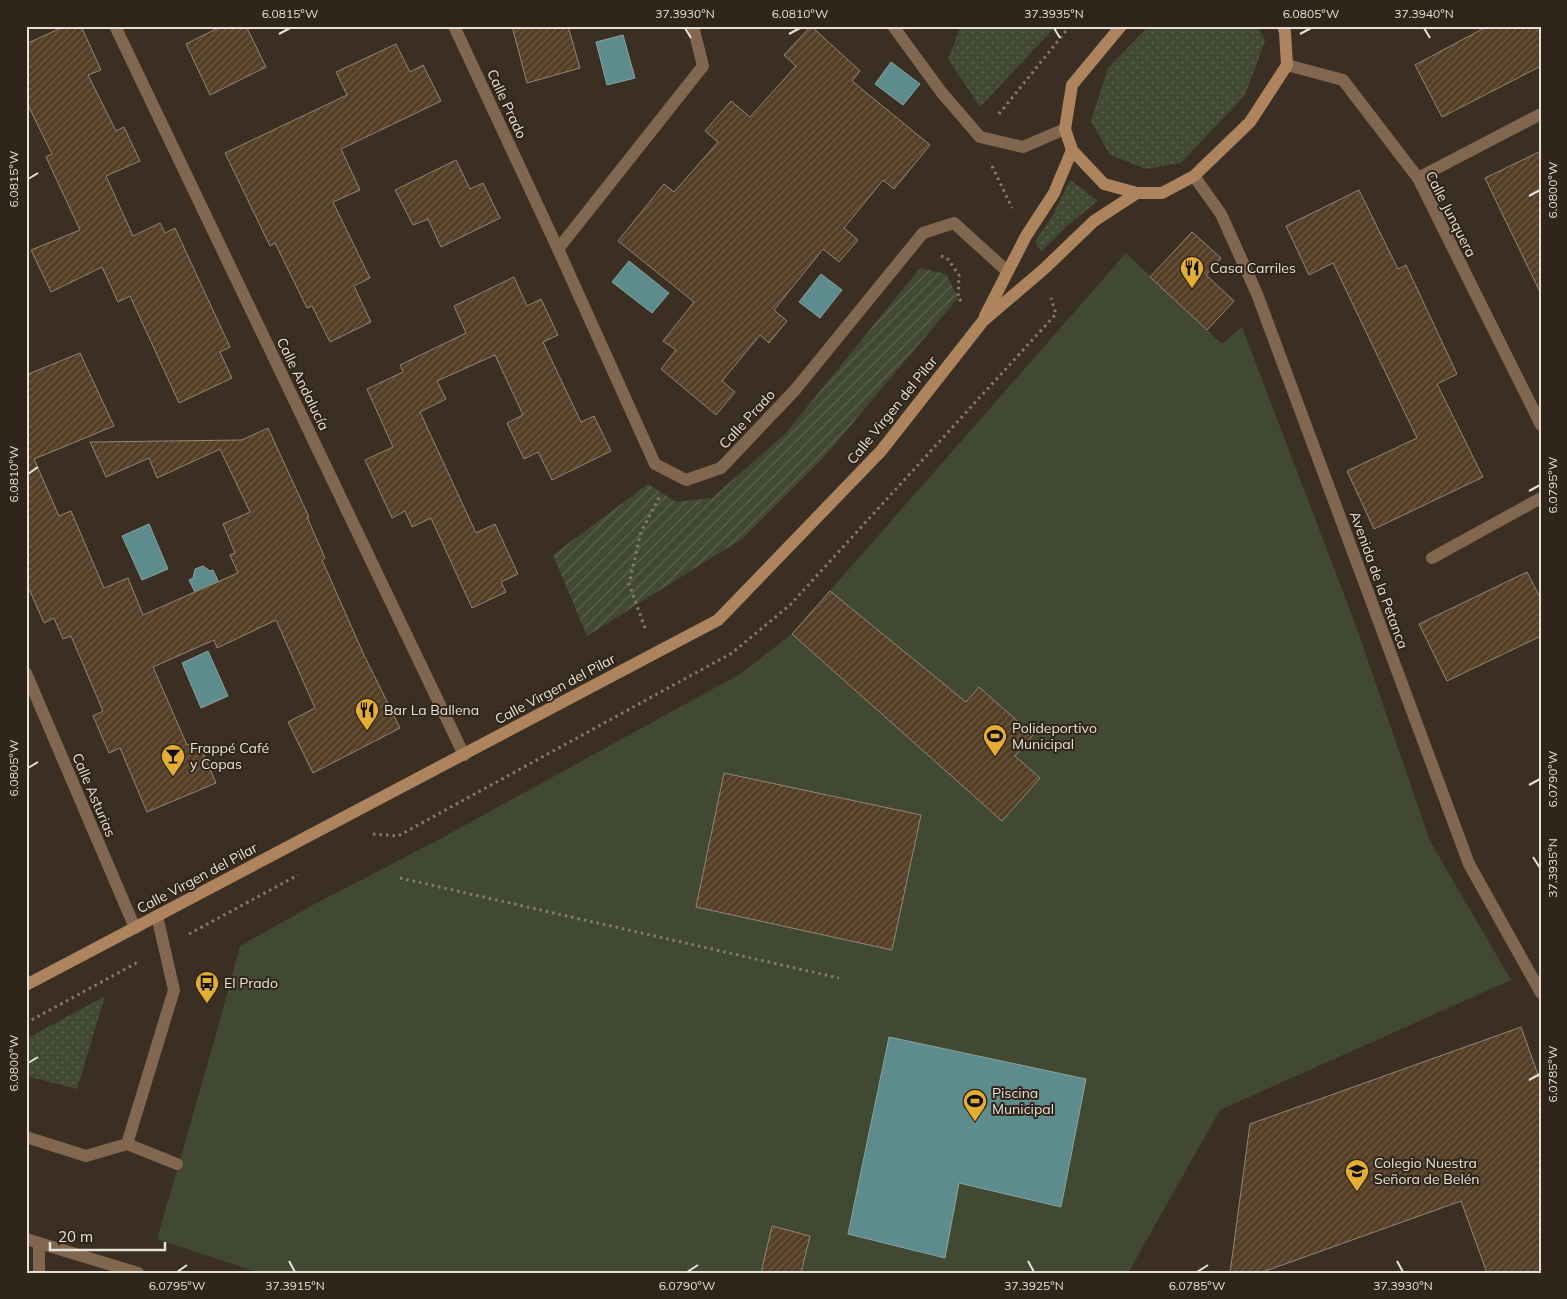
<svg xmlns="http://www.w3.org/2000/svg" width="1567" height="1299" viewBox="0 0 1567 1299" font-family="Mulish,sans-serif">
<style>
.grass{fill:url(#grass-dots)}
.garden{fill:url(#garden-furrows)}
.pitch{fill:#424933}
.water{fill:#5e8b8b;stroke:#87a5a2}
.building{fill:url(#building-hatch);stroke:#938677}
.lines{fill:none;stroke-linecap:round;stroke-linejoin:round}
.path{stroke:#847b70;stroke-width:3;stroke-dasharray:2.5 4;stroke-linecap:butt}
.service{stroke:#81674f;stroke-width:12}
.minor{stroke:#81674f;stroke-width:12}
.secondary{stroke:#ae845e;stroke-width:12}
.ticks{fill:none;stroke:#e8e1d9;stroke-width:2}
.labels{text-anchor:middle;stroke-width:4;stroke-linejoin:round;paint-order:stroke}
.street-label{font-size:14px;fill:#e8e1d9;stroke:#302519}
.poi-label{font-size:14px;fill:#e8e1d9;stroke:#302519;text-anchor:start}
.neatline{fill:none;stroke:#e8e1d9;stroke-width:2}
.ticks-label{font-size:12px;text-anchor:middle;fill:#e8e1d9}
</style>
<defs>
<pattern id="grass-dots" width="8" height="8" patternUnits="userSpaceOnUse" patternTransform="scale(1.25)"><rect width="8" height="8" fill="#424933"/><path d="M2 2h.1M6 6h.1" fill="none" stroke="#5d6350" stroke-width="1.8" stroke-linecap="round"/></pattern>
<pattern id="garden-furrows" width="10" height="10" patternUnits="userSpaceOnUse" patternTransform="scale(1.25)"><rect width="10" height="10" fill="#424933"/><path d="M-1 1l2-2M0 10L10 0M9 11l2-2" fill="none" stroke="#5d6350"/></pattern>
<pattern id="building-hatch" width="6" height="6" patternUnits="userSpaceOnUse" patternTransform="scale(1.25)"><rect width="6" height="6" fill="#543f26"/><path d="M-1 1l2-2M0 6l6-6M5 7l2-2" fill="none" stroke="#6d5a45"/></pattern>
</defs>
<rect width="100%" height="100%" fill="#3a2f22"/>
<g class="grass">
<path d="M961,26h95l-76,81 -32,-48z"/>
<path d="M1149,26h109l7,15 -20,54 -64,68 -35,6 -36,-14 -19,-34 17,-53z"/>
<path d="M1070,180l28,21 -30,24 -27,27 -6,-10 19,-29z"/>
<path d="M105,996l-28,93 -51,-13v-37z"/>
</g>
<path class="garden" d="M920,268l26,6 12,24 -134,159 -81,81 -156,98 -34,-81 95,-71 28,18 36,-4 73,-64z"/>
<path class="pitch" d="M1126,253l96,91 20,-17 114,299 74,215 81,139 -291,130 -92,163h-868l-103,-34 60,-208 23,-85 71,-40 127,-66 302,-166 52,-40z"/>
<g class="water">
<path d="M623,35l12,43 -28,7 -11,-43z"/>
<path d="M891,62l29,22 -17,21 -28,-21z"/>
<path d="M629,261l40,32 -17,20 -40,-31z"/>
<path d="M821,274l21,16 -22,28 -21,-16z"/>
<path d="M149,524l19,45 -26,11 -20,-44z"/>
<path d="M203,566l7,5 3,-1 20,42 -24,9 -20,-41 4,-2 2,-9z"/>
<path d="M208,651l20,45 -27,12 -19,-45z"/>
<path d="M889,1037l197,42 -25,128 -102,-24 -14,75 -97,-24z"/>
</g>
<g class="building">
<path d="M65,26h16l20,44 -13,5 28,56 8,-4 16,34 -34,15 27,60 27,-13 5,10 10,-5 55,119 -10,5 12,26 -53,25 -49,-107 -12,6 -16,-35 -51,25 -20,-42 49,-20 -34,-73 6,-3 -26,-53v-57z"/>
<path d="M222,26h24l20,41 -56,28 -24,-51z"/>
<path d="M512,26h56l12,42 -53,15z"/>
<path d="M811,26l49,45 -8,10 78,64 -36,44 -11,-9 -39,48 14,12 -19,22 -16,-13 -49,61 13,11 -18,22 -9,-8 -38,46 13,11 -19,23 -55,-46 15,-19 -13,-9 31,-39 -76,-61 46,-57 10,8 44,-50 -13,-11 26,-30 19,16 46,-51 -12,-11z"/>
<path d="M1488,26h53v40l-99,51 -27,-52z"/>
<path d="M396,44l14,28 13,-7 18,36 -100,48 19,41 -27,12 37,76 -16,8 17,36 -41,20 -18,-36 -5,2 -32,-65 -5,3 -45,-93 122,-58 -11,-23z"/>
<path d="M1541,151v143l-56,-116z"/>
<path d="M456,160l14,29 13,-6 17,35 -59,29 -13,-28 -15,6 -18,-35z"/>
<path d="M1359,190l39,79 8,-4 51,109 -20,10 46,93 -109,52 -27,-58 70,-33 -84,-175 -24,12 -23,-49z"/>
<path d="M1192,232l29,26 -15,17 28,26 -27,29 -57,-53z"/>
<path d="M514,277l13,29 14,-7 17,36 -15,7 38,80 13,-6 17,35 -59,29 -14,-28 -14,7 -17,-36 16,-8 -28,-60 -58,26 9,18 -26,13 56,121 19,-9 23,50 -17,8 5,10 -34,16 -41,-90 -19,9 -7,-16 -13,7 -27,-58 28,-13 -26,-58 36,-17 -3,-7 66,-32 -12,-27z"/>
<path d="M80,353l34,73 -80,33 25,57 12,-5 33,77 24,-10 15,37 95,-42 -8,-18 5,-2 -12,-29 27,-12 -30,-63 -63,29 -8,-20 -43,19 -16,-35 152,-2 26,-12 41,89h-2l18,41 -3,2 41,93 37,75 -87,45 -25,-51 27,-14 -39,-88 -59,28 -3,-8 -61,27 34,78 5,-2 4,8 5,-3 15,35 -69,29 -27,-64 -11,5 -16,-37 10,-5 -32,-75 -8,3 -9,-21 -10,5 -18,-41v-207z"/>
<path d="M1527,572l14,27v37l-94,45 -28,-57z"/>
<path d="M830,591l136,111 13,-15 54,48 -18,21 25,22 -38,43 -210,-187z"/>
<path d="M724,773l197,42 -29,135 -196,-43z"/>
<path d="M1521,1027l20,56v190h-54l-26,-72 -201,72h-30l20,-149z"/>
<path d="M772,1226l38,10 -9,37h-40z"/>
</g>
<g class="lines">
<g class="path">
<path d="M999,114l71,-88"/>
<path d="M992,166l20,42"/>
<path d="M941,256l6,2 12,17 -1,23 4,4"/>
<path d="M645,628l-16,-44 12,-52 19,-36"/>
<path d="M373,834l25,2 334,-183 58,-48 266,-291 -5,-16"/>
<path d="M400,878l439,100"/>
<path d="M189,934l109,-59"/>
<path d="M26,1023l114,-62"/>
</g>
<g class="service">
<path d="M26,1137l60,19 41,-12 47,-154 -17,-74"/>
<path d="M127,1144l50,20"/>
</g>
<g class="minor">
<path d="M115,26l349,729"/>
<path d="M454,26l104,223 97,215 31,16 35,-12 74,-78 128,-157 31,-10 53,48"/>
<path d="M893,26l49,67 38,44 43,10 42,-18"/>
<path d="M1287,65l56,15 75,98 123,247"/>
<path d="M1194,176l27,38 36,80 212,570 72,129"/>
<path d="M1418,178l123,-64"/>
<path d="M558,249l145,-183 -10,-40"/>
<path d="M1432,558l109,-60"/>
<path d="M26,673l109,255"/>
<path d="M26,1239l112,34"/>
<path d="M39,1243v30"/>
</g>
<g class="secondary">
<path d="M1121,26l-49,59 -7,44 7,21 32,34 33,9h25l32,-17 56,-54 37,-57 -2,-33 -2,-6"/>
<path d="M985,316l41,-80 28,-43 18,-43"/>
<path d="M26,985l692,-365 163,-169 102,-130 61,-52 50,-48 43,-28"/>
</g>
</g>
<path class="ticks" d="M685,28l6,10M1054,28l6,10M1424,28l6,10M279,34l11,-6M789,34l11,-6M1300,34l11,-6M28,179l10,-6M1529,196l11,-6M28,474l10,-7M1529,491l11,-6M28,768l10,-6M1529,785l11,-6M1533,857l7,11M28,1063l10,-6M1529,1080l11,-6M289,1261l6,11M1028,1261l6,11M1397,1261l6,11M177,1272l10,-7M687,1272l11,-7M1197,1272l11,-7"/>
<defs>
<g id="restaurant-pin" transform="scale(1.25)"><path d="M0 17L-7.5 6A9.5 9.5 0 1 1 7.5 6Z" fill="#e4ae35" stroke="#302519"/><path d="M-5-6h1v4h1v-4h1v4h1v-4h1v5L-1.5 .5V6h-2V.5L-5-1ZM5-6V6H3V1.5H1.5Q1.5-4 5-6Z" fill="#111"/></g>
<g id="stadium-pin" transform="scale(1.25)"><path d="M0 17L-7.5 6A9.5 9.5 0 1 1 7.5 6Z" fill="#e4ae35" stroke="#302519"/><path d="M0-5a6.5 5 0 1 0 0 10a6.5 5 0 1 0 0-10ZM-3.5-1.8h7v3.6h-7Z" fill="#111"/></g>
<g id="bar-pin" transform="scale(1.25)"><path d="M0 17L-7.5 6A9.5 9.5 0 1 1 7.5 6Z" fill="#e4ae35" stroke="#302519"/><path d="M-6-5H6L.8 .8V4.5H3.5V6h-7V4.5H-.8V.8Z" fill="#111"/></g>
<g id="bus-pin" transform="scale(1.25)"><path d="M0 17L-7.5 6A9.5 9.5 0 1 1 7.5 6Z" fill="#e4ae35" stroke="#302519"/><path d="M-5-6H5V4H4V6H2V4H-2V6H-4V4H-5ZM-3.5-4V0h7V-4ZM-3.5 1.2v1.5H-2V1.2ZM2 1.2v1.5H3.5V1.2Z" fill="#111"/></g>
<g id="school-pin" transform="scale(1.25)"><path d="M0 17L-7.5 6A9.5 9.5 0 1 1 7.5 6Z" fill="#e4ae35" stroke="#302519"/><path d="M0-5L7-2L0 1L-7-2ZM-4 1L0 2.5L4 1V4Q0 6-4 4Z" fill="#111"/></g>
</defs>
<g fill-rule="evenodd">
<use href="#restaurant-pin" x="1192" y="268"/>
<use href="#restaurant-pin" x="367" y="710"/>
<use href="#stadium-pin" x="995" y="736"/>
<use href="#bar-pin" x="173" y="756"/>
<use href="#bus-pin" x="207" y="983"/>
<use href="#stadium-pin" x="975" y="1101"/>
<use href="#school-pin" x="1357" y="1171"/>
</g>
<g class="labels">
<g class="street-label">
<text transform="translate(507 104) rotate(65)" y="5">Calle Prado</text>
<text transform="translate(1451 214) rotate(63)" y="5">Calle Junquera</text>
<text transform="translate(303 384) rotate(64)" y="5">Calle Andalucía</text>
<text transform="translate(892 410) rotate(-51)" y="5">Calle Virgen del Pilar</text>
<text transform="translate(747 419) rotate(-47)" y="5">Calle Prado</text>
<text transform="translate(1379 580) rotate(70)" y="5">Avenida de la Petanca</text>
<text transform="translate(555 689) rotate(-28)" y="5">Calle Virgen del Pilar</text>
<text transform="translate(94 795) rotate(67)" y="5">Calle Asturias</text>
<text transform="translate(197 878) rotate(-28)" y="5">Calle Virgen del Pilar</text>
</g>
<g class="poi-label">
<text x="1210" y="273">Casa Carriles</text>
<text x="384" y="715">Bar La Ballena</text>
<text x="1012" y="733">Polideportivo<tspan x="1012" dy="16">Municipal</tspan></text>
<text x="190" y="753">Frappé Café<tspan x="190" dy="16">y Copas</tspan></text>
<text x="224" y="988">El Prado</text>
<text x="992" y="1098">Piscina<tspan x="992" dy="16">Municipal</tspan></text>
<text x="1374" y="1168">Colegio Nuestra<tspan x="1374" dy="16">Señora de Belén</tspan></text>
</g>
</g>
<rect width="1567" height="1299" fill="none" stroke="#302519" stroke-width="55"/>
<path d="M50 1242v8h115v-8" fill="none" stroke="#e8e1d9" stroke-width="2.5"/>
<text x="58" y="1242" font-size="15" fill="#e8e1d9" stroke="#302519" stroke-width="4" paint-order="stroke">20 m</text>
<rect x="28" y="28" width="1512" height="1244" class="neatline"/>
<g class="ticks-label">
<text x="290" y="18">6.0815°W</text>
<text x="685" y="18">37.3930°N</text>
<text x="800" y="18">6.0810°W</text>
<text x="1054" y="18">37.3935°N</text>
<text x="1311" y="18">6.0805°W</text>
<text x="1424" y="18">37.3940°N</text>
<text transform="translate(14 179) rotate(-90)" y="4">6.0815°W</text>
<text transform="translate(1553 190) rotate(-90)" y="4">6.0800°W</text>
<text transform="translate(14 474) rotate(-90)" y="4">6.0810°W</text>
<text transform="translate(1553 485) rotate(-90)" y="4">6.0795°W</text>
<text transform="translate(14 768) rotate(-90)" y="4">6.0805°W</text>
<text transform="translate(1553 779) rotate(-90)" y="4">6.0790°W</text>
<text transform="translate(1553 868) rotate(-90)" y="4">37.3935°N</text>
<text transform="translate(14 1063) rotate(-90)" y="4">6.0800°W</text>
<text transform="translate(1553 1074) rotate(-90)" y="4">6.0785°W</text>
<text x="177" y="1290">6.0795°W</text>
<text x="295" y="1290">37.3915°N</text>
<text x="687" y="1290">6.0790°W</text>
<text x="1034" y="1290">37.3925°N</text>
<text x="1197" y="1290">6.0785°W</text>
<text x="1403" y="1290">37.3930°N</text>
</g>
</svg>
